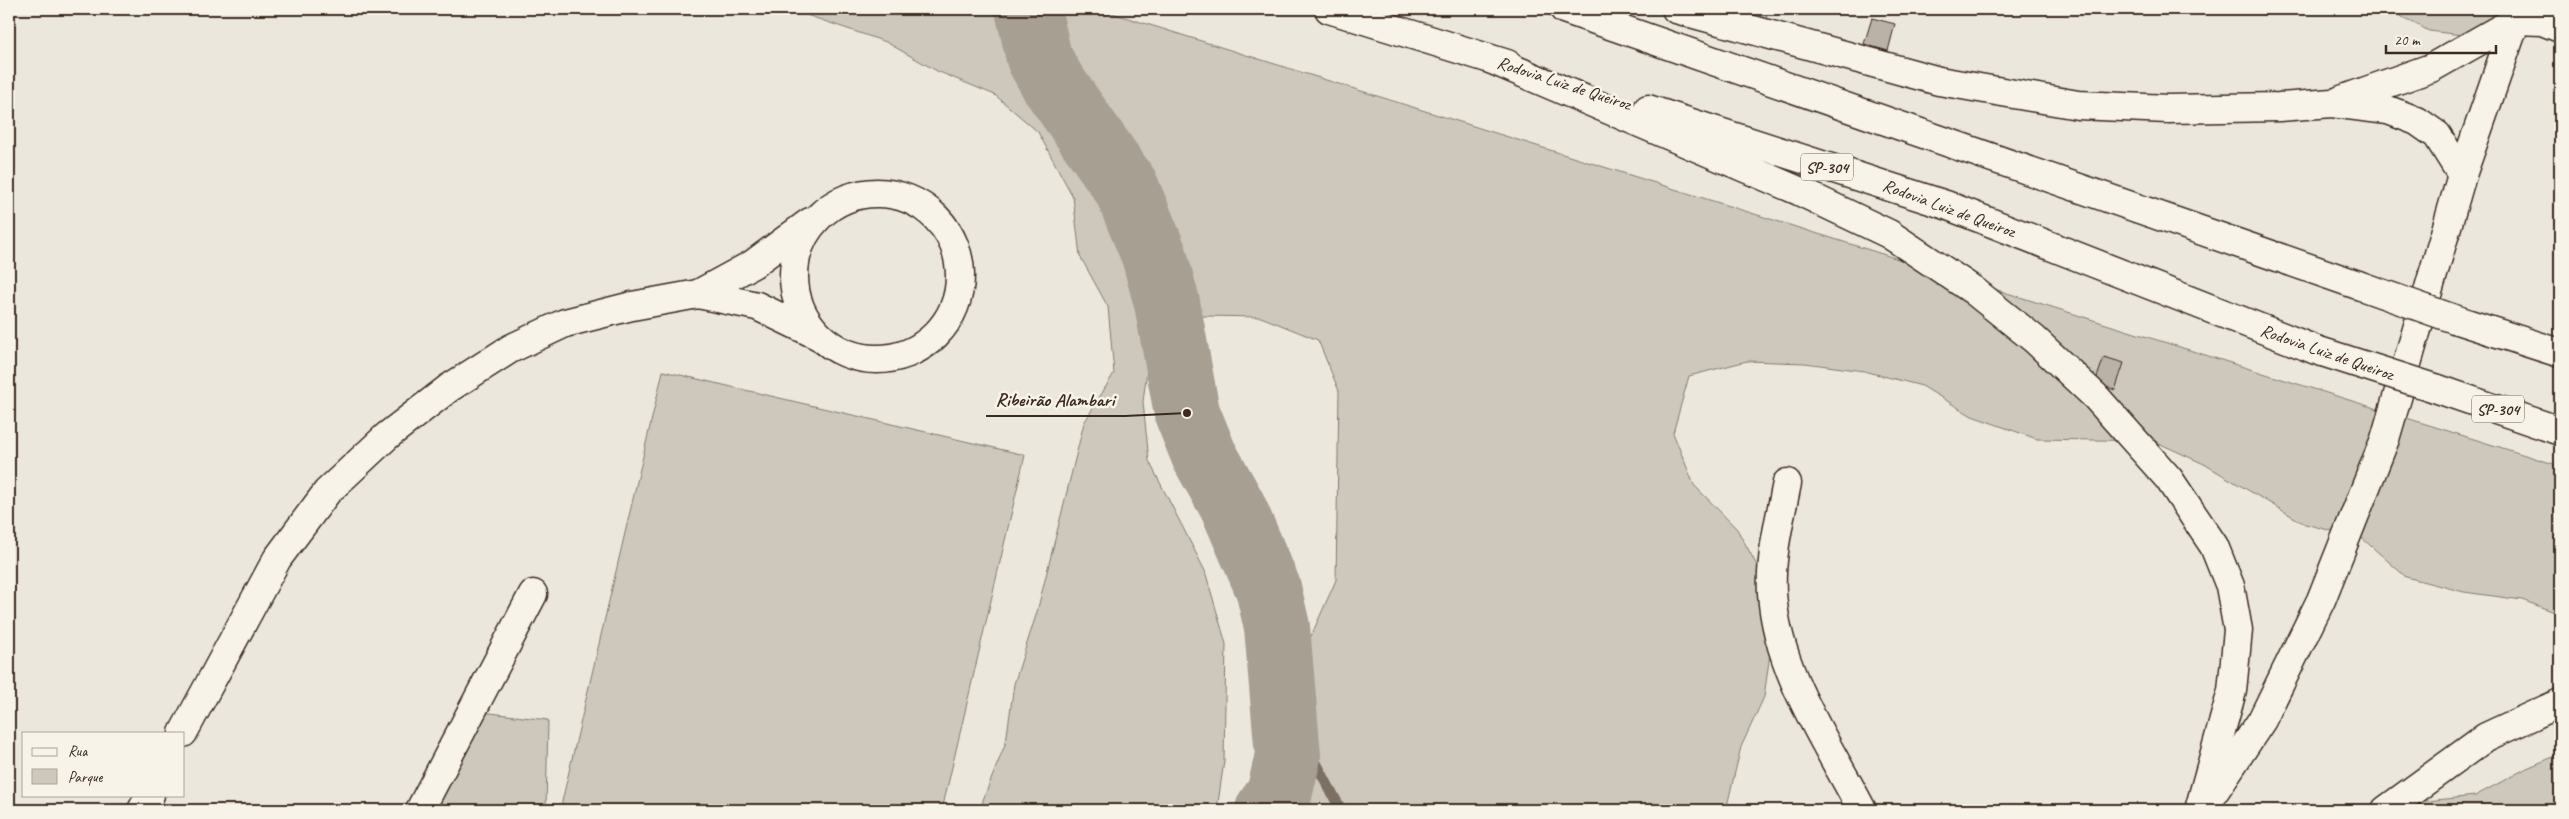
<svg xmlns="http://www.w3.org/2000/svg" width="2569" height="819" viewBox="0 0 2569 819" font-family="Caveat,sans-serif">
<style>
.green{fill:#cec8bc;stroke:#84796d}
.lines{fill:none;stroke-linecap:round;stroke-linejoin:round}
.stream{stroke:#7c7064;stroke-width:11}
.river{stroke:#a89f93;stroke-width:66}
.building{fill:#bab2a7;stroke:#3b2a1e}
.minor-casing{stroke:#3b2a1e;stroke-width:31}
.highway-casing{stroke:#3b2a1e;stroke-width:31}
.minor{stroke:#f7f3e8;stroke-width:28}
.highway{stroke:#f7f3e8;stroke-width:28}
.highway-bridge-casing{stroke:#3b2a1e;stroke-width:31;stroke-linecap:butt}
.highway-bridge{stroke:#f7f3e8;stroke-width:28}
.labels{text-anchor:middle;stroke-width:5;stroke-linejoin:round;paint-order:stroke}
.shield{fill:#f7f3e8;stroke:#73665b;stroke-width:1}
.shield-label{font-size:16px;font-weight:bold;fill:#3b2a1e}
.street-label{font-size:18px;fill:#3b2a1e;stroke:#f7f3e8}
.leader{fill:none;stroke:#3b2a1e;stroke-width:2}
.callout-dot{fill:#3b2a1e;stroke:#f7f3e8;stroke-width:2}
.callout-label{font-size:19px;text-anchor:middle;font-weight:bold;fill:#3b2a1e;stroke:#f7f3e8;stroke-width:5;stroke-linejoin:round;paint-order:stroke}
</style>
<rect width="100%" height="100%" fill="#ece7dc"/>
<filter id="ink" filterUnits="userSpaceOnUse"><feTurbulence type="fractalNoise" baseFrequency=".02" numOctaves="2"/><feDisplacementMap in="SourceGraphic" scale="10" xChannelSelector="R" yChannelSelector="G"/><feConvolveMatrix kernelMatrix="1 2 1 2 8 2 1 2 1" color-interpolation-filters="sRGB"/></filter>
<g filter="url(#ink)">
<g class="green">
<path d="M789,9h310l1461,457v148l-38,-14 -58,-8 -58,-15 -43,-38 -58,-15 -101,-60 -50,-23 -117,-2 -65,-23 -50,-30 -58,-15 -59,-8 -58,-2 -58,15 -16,57 21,52 43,44 28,51 7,59 -8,58 -23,50 -15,63h-455l20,-129 45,-101 3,-189 -21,-51 -57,-23 -59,-1 -51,21 -8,65 6,59 56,110 21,73 -2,117 -7,49h-235l1,-10 23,-58 8,-58 23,-72 47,-189 30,-50 -6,-66 -28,-51 -7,-59 -35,-65 -43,-37 -58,-24 -51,-29z"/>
<path d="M2387,9h112l-4,30 -66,-8z"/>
<path d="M663,371l362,84 -83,355h-382z"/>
<path d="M482,712l66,8 -2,90h-111z"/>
<path d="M2560,754v56h-163l20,-8 58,-6 52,-28z"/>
</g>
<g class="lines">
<path class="stream" d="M1286,706l55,104"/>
<path class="river" d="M1028,9l11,49 14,25 73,104 28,68 13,48 20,110 17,42 29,52 35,81 9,39 11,129 -9,39 -11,15"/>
</g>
<g class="building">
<path d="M1872,18l23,6 -7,27 -24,-7z"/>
<path d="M2104,357l20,6 -9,27 -20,-7z"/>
</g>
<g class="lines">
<g class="minor-casing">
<g id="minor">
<circle cx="877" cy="276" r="83"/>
<path d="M698,294l55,-30 57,-42"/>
<path d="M1787,483c-7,36 -17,73 -15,110 5,79 55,149 90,217"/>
<path d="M183,733l94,-174 50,-67 60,-56 62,-48 61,-39 55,-26 67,-17 66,-12 59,12 62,30"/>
<path d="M142,810l8,-15"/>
<path d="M420,810l113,-216"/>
<path d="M2202,810l60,-90 59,-120 64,-161 77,-264 54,-155"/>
</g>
</g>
<g class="highway-casing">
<g id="highway">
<path d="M1329,9l178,55"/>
<path d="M1564,9l794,276"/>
<path d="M1676,9l263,72 139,24 90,4 111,-2 53,-4 56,7 29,11 20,14 25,40"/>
<path d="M1490,59l309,132 90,43 84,56 61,49 61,57 74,83 45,67 16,40 8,44 -6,61 -33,119"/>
<path d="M2341,100l90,-32 85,-48 26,1 18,7"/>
<path d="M1648,109l298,96 370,145"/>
<path d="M2457,320l103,33"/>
<path d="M2435,388l125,43"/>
<path d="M2386,810l100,-73 74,-34"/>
</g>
</g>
<use href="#minor" class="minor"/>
<use href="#highway" class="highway"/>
<g class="highway-bridge-casing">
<g id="highway-bridge">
<path d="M2358,285l99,35"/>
<path d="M2316,350l119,38"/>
</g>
</g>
<use href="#highway-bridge" class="highway-bridge"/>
</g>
</g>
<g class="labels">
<g class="shield">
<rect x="1801" y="153.5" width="52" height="27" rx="4"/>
<rect x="2472" y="395.5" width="52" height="27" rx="4"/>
</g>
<g class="shield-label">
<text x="1827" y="173">SP-304</text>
<text x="2498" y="415">SP-304</text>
</g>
<g class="street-label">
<text transform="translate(1564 83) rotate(18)" y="6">Rodovia Luiz de Queiroz</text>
<text transform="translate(1949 208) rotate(20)" y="6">Rodovia Luiz de Queiroz</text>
<text transform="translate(2327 352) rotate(19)" y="6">Rodovia Luiz de Queiroz</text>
</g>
</g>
<path class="leader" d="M1187 413L1125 416H986"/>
<circle class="callout-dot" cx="1187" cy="413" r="5"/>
<g class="callout-label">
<text x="1055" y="406">Ribeirão Alambari</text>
</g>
<rect width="2569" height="819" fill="none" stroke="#f7f3e8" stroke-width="30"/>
<rect x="15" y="15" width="2539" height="789" fill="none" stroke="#3b2a1e" stroke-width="2" filter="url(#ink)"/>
<rect x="22" y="732" width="162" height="65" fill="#f7f3e8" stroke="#aca397"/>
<rect x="32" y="748" width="25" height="8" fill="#f7f3e8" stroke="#aca397"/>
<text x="68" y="756" font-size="15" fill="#3b2a1e">Rua</text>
<rect x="32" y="769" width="25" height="15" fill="#cec8bc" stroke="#aca397"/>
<text x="68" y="782" font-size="15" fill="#3b2a1e">Parque</text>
<path d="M2386 45v8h110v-8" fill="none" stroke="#3b2a1e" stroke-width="2.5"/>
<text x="2394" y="45" font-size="15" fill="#3b2a1e" stroke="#f7f3e8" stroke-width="4" paint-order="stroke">20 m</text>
</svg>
